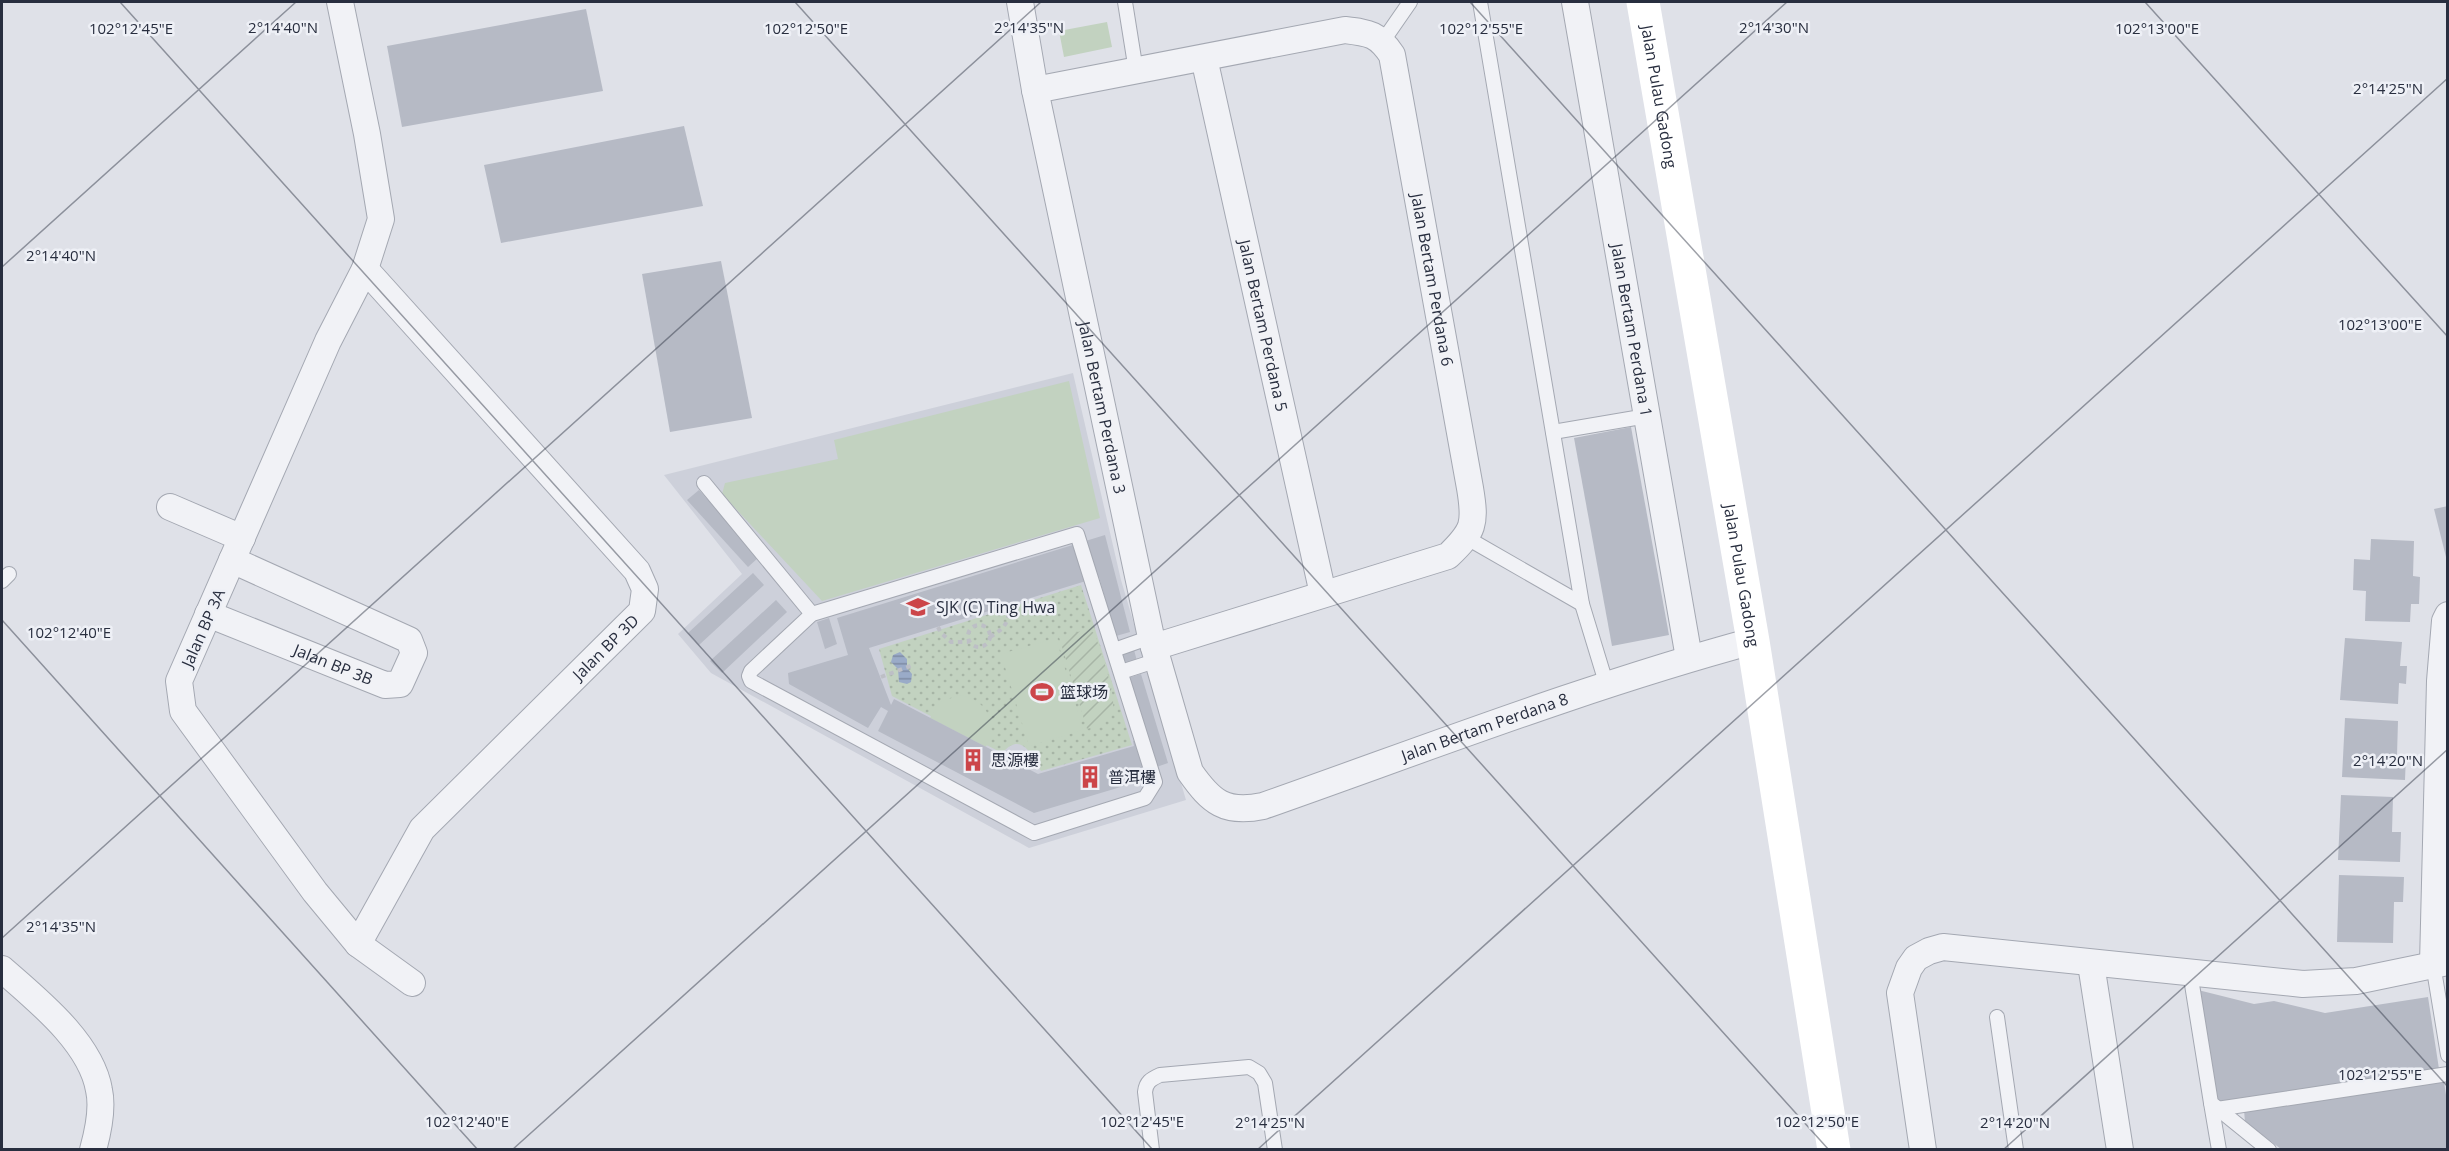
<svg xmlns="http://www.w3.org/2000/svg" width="2449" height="1151" viewBox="0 0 2449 1151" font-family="'Open Sans','Noto Sans SC',sans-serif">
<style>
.built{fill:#cdd0da}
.grass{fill:url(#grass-dots)}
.park{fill:#c2d2c0}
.garden{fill:url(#garden-furrows)}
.water{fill:url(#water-rules)}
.building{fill:#b6bac5}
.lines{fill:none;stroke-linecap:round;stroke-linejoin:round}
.lane-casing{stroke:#a4a8b2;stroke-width:16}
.street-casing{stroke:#a4a8b2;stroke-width:28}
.path{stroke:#bdbfc6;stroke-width:4;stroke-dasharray:4.5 4.5;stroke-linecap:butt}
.lane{stroke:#f1f2f6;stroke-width:14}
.street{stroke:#f1f2f6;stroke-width:26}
.secondary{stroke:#fff;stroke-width:33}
.ticks{fill:none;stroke:#282e3f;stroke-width:1.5;stroke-opacity:0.45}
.labels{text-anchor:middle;stroke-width:5;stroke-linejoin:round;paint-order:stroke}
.street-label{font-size:16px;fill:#282e3f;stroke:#eef0f6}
.poi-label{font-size:16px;fill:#282e3f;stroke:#eef0f6;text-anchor:start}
.ticks-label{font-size:15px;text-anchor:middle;fill:#282e3f;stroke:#eef0f6;stroke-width:5;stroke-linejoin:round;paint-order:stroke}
</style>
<defs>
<pattern id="grass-dots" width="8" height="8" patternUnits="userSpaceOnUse" patternTransform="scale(1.5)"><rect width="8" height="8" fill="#c2d2c0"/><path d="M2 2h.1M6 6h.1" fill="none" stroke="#a7b5a6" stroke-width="1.8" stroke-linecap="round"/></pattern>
<pattern id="garden-furrows" width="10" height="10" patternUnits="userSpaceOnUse" patternTransform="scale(1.5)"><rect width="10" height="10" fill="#c2d2c0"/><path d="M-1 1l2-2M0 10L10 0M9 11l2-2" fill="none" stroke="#a7b5a6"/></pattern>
<pattern id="water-rules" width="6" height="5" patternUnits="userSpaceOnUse" patternTransform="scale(1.5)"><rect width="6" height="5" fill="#9aabc8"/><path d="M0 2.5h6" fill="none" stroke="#7e8ca4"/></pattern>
</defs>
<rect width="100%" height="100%" fill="#dfe1e8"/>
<path class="built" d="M1073,373l48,207 65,220 -157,48 -318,-175 -33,-39 64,-60 -78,-99z"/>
<path class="grass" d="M1081,585l51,160 -91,26c-10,-17 -19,-40 -39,-18l-110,-57 -13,-47z"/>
<g class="park">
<path d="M1107,22l5,25 -48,10 -5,-26z"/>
<path d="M1069,381l31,137 -278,83 -100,-107 3,-11 113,-24 -4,-19z"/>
<path d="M1056,638l27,92 -54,16 -28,-92z"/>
<path d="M960,695c27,5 38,27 26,52l-56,-29 10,-16z"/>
</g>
<path class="garden" d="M1089,629l6,5c5,17 25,67 16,81 -5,9 -15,11 -24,14l-28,-92z"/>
<path class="water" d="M900,652l7,7v9l5,6 -1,8 -4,2 -8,-2 -1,-13 -7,-7 2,-7z"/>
<g class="building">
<path d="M586,9l17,82 -201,36 -15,-81z"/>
<path d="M684,126l19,80 -202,37 -17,-78z"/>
<path d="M721,261l31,157 -82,14 -28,-158z"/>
<path d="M1631,427l38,208 -57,11 -38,-208z"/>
<path d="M699,490l60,67 -11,10 -61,-67z"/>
<path d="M2448,506v54l-1,1 -13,-52z"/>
<path d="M1105,535l25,97 -14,4 -17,-59 -230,71 22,57 3,-6 144,75 96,-28 -1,-5 13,-4 -18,-59 13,-4 27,89 -26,9 2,8 -110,33 -156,-82 10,-20 -7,-4 -13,21 -79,-44 -1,-11 60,-18 -11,-37z"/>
<path d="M2371,539l43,2 -1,35 7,1 -1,27h-8l-1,18 -45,-1 1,-30 -13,-1 1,-31 16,1z"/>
<path d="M753,573l11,12 -65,60 -11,-12z"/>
<path d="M776,600l11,12 -65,61 -12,-12z"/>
<path d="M829,618l8,26 -12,5 -8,-27z"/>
<path d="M2345,638l57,4 -2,24h7l-1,18 -7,-1 -1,21 -58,-4z"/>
<path d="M1134,650l3,11 -13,4 -3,-11z"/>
<path d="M2345,718l53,3 -1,34h9l-1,25 -63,-3z"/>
<path d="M2341,795l52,2 -1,35h9l-1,30 -62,-2z"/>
<path d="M2339,875l65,2 -1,25h-9l-1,41 -56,-1z"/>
<path d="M2198,990l56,14 20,-3 51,12 103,-16 11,72 -224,36z"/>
<path d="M2444,1082l4,26v41h-167l-36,-27 -1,-12z"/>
</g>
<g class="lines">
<g class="lane-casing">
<g id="lane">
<path d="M1125,2l11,69"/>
<path d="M1480,2l102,602 25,82"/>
<path d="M1383,41l27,-39"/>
<path d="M1553,432l94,-16"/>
<path d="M704,483l108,131"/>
<path d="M1077,534l78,248 -10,16 -111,35 -283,-152 -2,-5 2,-5 61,-57z"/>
<path d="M1467,538l115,66"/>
<path d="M2,581l7,-7"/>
<path d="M1114,650l37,-13"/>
<path d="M1121,672l37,-12"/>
<path d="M2433,964l15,91"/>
<path d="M2190,972l21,131 58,47"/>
<path d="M1997,1017l19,133"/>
<path d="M2211,1103l8,47"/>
<path d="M2217,1109l231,-35"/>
<path d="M1152,1150l-7,-58c1,-10 6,-13 15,-17l89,-8 10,6 6,10 10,67"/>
</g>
</g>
<g class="street-casing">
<g id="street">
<path d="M340,2l27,132 14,85 -16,50 -37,72 -149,340 4,30 132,181 43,52 54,39"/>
<path id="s1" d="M1020,2l15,88 116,547 39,135c21,30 35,42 73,34 162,-57 324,-120 490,-165"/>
<path id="s2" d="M1575,2l114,656"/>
<path id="s3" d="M1204,58l119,536"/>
<path id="s4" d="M1035,90l310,-60c25,3 33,4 47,25l78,433c6,36 4,43 -22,68l-294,91"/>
<path d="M170,507l72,31"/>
<path id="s5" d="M208,614l177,71 15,-1 14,-31 -5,-13 -177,-80"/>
<path id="s6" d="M358,944l64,-115 220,-218 3,-22 -8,-18 -272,-302"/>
<path d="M2091,964l29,186"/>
<path d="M2433,964l7,-283 5,-60 3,-6"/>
<path d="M2,969c34,30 89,73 97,121 4,18 -1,42 -6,60"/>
<path d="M1923,1150l-23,-157 9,-25 7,-10 13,-7 14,-4 360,37 53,-3 92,-19"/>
</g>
</g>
<g class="path">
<circle cx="979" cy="636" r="11"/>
<path d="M938,627l3,6 10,9h17"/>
<path d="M990,637c14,-8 21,-16 18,-32"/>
<path d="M881,677l32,-12"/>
</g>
<use href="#lane" class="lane"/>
<use href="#street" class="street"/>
<path class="secondary" id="s7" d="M1643,2l110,639 81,509"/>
</g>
<path class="ticks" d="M120,2l1033,1148M795,2l1034,1148M1470,2l978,1085M2145,2l303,335M2,267l294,-265M2,620l476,530M2,938l1039,-936M512,1150l1275,-1148M1257,1150l1191,-1072M2003,1150l445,-401"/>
<defs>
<g id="school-bare" transform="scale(1.8)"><path d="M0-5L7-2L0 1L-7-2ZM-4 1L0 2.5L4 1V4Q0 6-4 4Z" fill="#cc4549" stroke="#eef0f6" stroke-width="2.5" paint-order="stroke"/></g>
<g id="stadium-bare" transform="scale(1.8)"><path d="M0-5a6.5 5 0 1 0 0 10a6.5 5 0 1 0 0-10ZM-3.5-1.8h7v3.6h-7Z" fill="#cc4549" stroke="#eef0f6" stroke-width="2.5" paint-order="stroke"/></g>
<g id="building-bare" transform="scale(1.8)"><path d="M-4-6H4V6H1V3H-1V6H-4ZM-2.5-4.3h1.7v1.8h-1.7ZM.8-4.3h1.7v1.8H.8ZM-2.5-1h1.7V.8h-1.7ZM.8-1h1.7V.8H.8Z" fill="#cc4549" stroke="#eef0f6" stroke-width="2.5" paint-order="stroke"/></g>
</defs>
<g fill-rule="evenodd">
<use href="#school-bare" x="918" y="607"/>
<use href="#stadium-bare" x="1042" y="692"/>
<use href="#building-bare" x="973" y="760"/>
<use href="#building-bare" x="1090" y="777"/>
</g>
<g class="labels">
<g class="street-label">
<text dy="6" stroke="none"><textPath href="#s7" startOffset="96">Jalan Pulau Gadong</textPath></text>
<text dy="6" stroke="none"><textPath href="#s4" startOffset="600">Jalan Bertam Perdana 6</textPath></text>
<text dy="6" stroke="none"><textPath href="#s3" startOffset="274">Jalan Bertam Perdana 5</textPath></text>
<text dy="6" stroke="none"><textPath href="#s2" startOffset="333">Jalan Bertam Perdana 1</textPath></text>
<text dy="6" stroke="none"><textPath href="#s1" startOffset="414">Jalan Bertam Perdana 3</textPath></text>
<text dy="6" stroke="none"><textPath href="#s7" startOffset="582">Jalan Pulau Gadong</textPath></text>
<text transform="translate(203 628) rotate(-66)" y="6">Jalan BP 3A</text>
<text dy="6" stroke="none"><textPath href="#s6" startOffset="390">Jalan BP 3D</textPath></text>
<text dy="6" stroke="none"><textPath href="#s5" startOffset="135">Jalan BP 3B</textPath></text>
<text dy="6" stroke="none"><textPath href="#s1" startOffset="1112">Jalan Bertam Perdana 8</textPath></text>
</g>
<g class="poi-label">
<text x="936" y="613">SJK (C) Ting Hwa</text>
<text x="1060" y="698">篮球场</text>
<text x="991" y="766">思源樓</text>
<text x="1108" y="783">普洱樓</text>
</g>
</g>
<g class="ticks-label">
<text x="283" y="33">2°14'40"N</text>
<text x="1029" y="33">2°14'35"N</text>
<text x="1774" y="33">2°14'30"N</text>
<text x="131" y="34">102°12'45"E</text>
<text x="806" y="34">102°12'50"E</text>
<text x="1481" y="34">102°12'55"E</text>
<text x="2157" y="34">102°13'00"E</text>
<text x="2388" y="94">2°14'25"N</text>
<text x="61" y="261">2°14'40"N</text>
<text x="2380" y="330">102°13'00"E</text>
<text x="69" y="638">102°12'40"E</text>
<text x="2388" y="766">2°14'20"N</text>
<text x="61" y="932">2°14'35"N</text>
<text x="2380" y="1080">102°12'55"E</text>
<text x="467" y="1127">102°12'40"E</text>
<text x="1142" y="1127">102°12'45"E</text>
<text x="1817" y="1127">102°12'50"E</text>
<text x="1270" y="1128">2°14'25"N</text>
<text x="2015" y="1128">2°14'20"N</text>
</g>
<rect width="2449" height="1151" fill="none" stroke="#282e3f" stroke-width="6"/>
</svg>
